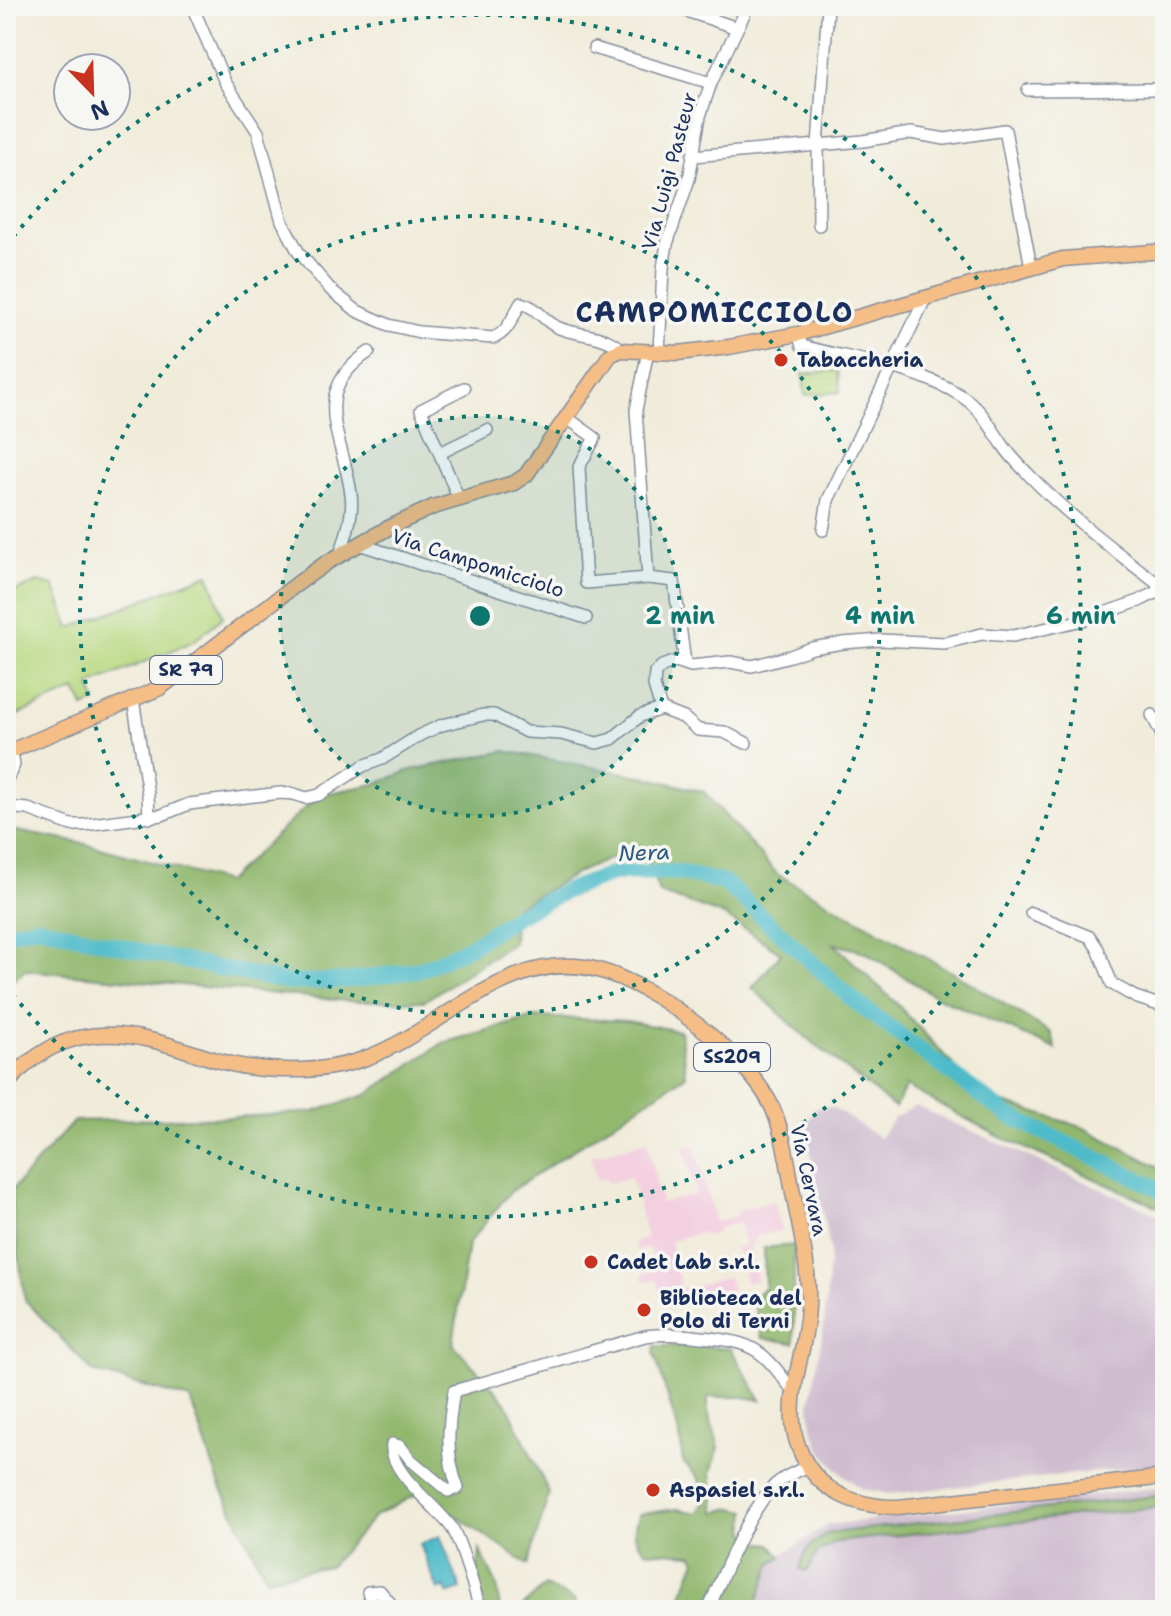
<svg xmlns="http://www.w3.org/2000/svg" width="1171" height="1616" viewBox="0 0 1171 1616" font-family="'Shantell Sans',sans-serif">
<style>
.built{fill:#f3cfe0}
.industrial{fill:#cfbdcf}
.green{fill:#b8d880;stroke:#6a846f;stroke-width:2}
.forest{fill:#92b86e;stroke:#567466;stroke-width:2}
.water{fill:#4ebbc9;stroke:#347594;stroke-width:2}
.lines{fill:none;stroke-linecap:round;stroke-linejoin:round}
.river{stroke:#4ebbc9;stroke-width:16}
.minor-casing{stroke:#868e9c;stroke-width:14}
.major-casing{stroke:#868e9c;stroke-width:17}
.minor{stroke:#fff;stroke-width:11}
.major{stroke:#f6be87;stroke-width:14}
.ring{fill:none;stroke:#0f766e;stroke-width:4;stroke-dasharray:4 8}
.poi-dot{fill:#c8321e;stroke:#f6f6f2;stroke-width:3}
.labels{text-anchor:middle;stroke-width:7;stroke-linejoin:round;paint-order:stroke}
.shield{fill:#f6f6f2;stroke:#5d6b8a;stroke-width:2}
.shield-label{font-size:18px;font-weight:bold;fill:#1b2f5e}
.street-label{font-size:20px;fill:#1b2f5e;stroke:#f6f6f2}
.poi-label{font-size:20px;font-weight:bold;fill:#1b2f5e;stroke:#f6f6f2;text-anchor:start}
.water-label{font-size:22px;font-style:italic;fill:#2a597e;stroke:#f6f6f2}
.district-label{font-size:28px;font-weight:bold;letter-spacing:2px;fill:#1b2f5e;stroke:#f6f6f2}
.centre{fill:#0f766e;stroke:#f6f6f2;stroke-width:4}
.ring-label{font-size:24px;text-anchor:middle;font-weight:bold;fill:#0f766e;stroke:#f6f6f2;stroke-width:7;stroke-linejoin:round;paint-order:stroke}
</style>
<rect width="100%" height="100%" fill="#f6f6f2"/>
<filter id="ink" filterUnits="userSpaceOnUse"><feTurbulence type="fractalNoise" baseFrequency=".0125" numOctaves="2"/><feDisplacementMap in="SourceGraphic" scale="16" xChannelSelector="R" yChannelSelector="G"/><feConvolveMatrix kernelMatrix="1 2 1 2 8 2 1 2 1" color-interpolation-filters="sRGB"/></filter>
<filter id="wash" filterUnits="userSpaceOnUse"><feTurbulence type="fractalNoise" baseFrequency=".006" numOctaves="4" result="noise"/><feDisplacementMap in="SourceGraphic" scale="32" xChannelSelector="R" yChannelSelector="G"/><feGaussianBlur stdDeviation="1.8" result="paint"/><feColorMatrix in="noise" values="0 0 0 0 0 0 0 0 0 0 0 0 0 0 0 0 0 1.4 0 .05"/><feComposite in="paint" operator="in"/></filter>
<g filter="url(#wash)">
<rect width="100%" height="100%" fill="#f1ecda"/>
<path class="built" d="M647,1141l14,62 35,-9 -12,-47 11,-3 20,78 22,-6 -1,-5 38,-10 8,29 -27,7 1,5 -7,2 9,36 -12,3 -10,-36 9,-2 -6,-22 -22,5 1,5 -12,3 -2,-4 -34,9 11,48 47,-12 4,14 -68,17 -8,-29 -12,3 -2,-8 13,-4 -6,-22 -13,3 -2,-9 13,-4 -16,-61 -24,6 -1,-5 -9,3 -7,-25z"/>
<g class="industrial">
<path d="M916,1106l249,112v246l-275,30 -28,-5 -25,-19 -16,-20 -9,-23 -2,-22 14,-81 6,-73 -24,-124 9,-19 17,-1 48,31 14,-20z"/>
<path d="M1165,1487v123h-411l18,-49 56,-36z"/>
</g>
<g class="green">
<path d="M838,370l2,22 -35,3 -2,-21z"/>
<path d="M209,574l14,43 -29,24 -104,44 6,17 -12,5 -8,-17 -70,30v-125l32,-13 16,4 16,42z"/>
</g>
<g class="forest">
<path d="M505,751l141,26 58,15 73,82 184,103 90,56 5,16 -121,-53 -70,-44 -31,-8 62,59 86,93 100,31 83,43v40l-167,-74 -92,-50 -11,22 -88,-70 -55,-50 29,-35 -58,-38 -64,-22 -17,-48 -61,26 -67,37 -1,35 -89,58h-76l-323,-31 -19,17v-158l79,15 141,38 93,-87 56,-11 36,-14z"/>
<path d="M534,1017l93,4 53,10 6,44 -176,117 -42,52 -15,100 53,58 43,91 -21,72 -107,-73 -46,24 -45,50 -64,12 -47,-95 -29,-84 -97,-27 -68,-72 -15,-108 64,-71 168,-4 71,-5 53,-17 77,-52z"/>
<path d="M794,1245v98l-32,-5 -9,-40 12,-11 -1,-39z"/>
<path d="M655,1346h43l33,3 30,51 -18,-3h-35v15l11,35 -8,25 4,40 17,-4 15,3 -2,19 8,12 18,2 11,13 -10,5 -18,48h-78l20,-50 -4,-6 -46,-3c-13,-12 -14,-20 -7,-37l38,-5 21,4 8,-12 -8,-24 -15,-15 -3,-25 -26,-85z"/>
<path d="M1165,1495v11l-329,36 -19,11 -10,18 -7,-2c4,-20 12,-26 29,-36z"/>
<path d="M480,1550l17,35 3,25h-17l-5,-43z"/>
<path d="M545,1586l30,14 -1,10h-51v-4z"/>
</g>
<path class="water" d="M440,1536l21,53 -13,5 -3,-7 -7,3 -18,-46z"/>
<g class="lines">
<path class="river" d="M6,933l32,-7 118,29 134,28 64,-3 68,-11 47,-22 47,-31 50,-25 48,-18 63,-1 48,11 128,117 153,114 159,78"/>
</g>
</g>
<g filter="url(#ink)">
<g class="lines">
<g class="minor-casing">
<g id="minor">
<path d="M192,6l33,76 33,50 24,89 17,32 32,37 26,21 32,14 30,7 74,6c16,-6 19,-21 28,-35 17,4 23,19 38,25 19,8 48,6 62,22"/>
<path d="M672,6l65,22"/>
<path d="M594,48l117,35"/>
<path d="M1028,90l137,-1"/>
<path d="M693,156l170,-15 48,-8 34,6 60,-9 26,137"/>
<path d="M819,225l-1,-80 10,-139"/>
<path d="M798,334l4,12c54,15 109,19 158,49 21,13 29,30 43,50 8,12 19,23 28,32 41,42 87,76 132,111"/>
<path d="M648,351l-12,59 12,168 26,3 11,82"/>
<path d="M659,353l4,-85 4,-24 22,-65 11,-63 11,-33 37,-77"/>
<path d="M566,417l29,21 -16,29 7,116 62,-5"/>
<path d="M440,453l47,-23"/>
<path d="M459,499l-38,-89 43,-22"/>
<path d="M823,530l5,-30 98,-203"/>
<path d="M359,544l227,74"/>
<path d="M340,555c6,-20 14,-40 11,-61 -7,-56 -44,-101 18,-142"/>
<path d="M133,699l15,95 1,24"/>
<path d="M661,709l-7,-23 1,-13 7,-7 14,-5 15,5 39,-4 22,4 38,-10 22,-8 31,-5 37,-3 65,3 37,-9 31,2 74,-17 52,-18 26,-13"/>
<path d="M661,709l23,9 14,12 26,2 22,11"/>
<path d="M1152,715l13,26"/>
<path d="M6,781l8,-16 -2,-13"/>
<path d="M6,807l22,2 43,16h13l78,-10 27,-11 91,-11 14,1 12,4 13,-3 44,-29 19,-7 38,-24 22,-10 41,-10h11l32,17 35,2 36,9 15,-4 28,-23 21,-7"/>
<path d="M1031,913l59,24 8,12 14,35 23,13 30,10"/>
<path d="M374,1610l-6,-18 12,-1 16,19"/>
<path d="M479,1610c0,-10 -21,-74 -27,-82 -16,-23 -64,-56 -60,-84l8,2 11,14 37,31 10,-3c-13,-33 -10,-62 -4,-97l191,-55c20,-3 37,-1 57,1 55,6 59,12 92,55"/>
<path d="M708,1610c15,-35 41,-101 68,-126 9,-8 22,-13 32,-18"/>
</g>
</g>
<g class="major-casing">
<g id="major">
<path d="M6,753l154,-65 137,-104 29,-21 64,-36 43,-20 81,-24 12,-8 76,-108 8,-12 11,-5 57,3 51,-6 69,-13 265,-75 102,-8"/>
<path d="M6,1085c38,-46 86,-59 144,-45 32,7 63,22 97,27 38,5 82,5 119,-9 75,-27 145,-112 232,-88 55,14 152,86 175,139 11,26 15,56 20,84 7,37 17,75 15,113 -1,44 -24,89 -12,133 14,49 54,68 102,68l267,-30"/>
</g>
</g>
<use href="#minor" class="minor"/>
<use href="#major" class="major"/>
</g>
</g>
<circle cx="480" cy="616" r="200" fill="#0f766e" fill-opacity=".12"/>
<g class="ring">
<circle cx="480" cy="616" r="200"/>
<circle cx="480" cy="616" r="400"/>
<path d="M6 246A601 601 0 1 1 6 986"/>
</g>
<g class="poi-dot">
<circle cx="781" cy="360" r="8"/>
<circle cx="591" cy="1262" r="8"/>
<circle cx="644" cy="1310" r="8"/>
<circle cx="653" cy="1490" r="8"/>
</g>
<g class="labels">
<g class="shield">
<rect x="150" y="656" width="72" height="28" rx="6"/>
<rect x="694" y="1043" width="76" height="28" rx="6"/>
</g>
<g class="shield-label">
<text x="186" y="676">SR 79</text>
<text x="732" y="1063">SS209</text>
</g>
<g class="street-label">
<text transform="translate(669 171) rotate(-75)" y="7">Via Luigi Pasteur</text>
<text transform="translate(478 563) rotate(18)" y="7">Via Campomicciolo</text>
<text transform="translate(809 1180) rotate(78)" y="7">Via Cervara</text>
</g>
<g class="poi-label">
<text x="797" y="367">Tabaccheria</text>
<text x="607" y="1269">Cadet Lab s.r.l.</text>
<text x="660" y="1305">Biblioteca del<tspan x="660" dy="23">Polo di Terni</tspan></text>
<text x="669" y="1497">Aspasiel s.r.l.</text>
</g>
<g class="water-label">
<text transform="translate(644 852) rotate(-2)" y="8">Nera</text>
</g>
<g class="district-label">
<text x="715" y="322">CAMPOMICCIOLO</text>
</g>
</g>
<circle cx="480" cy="616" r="12" class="centre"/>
<g class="ring-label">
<text x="680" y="624">2 min</text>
<text x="880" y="624">4 min</text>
<text x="1081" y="624">6 min</text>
</g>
<rect width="1171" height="1616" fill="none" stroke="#f6f6f2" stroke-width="32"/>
<g transform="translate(92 92) rotate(157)"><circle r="38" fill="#f6f6f2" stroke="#9ea6b7" stroke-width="2"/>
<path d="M0-6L14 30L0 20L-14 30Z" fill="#c8321e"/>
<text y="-12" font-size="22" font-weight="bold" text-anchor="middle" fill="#1b2f5e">N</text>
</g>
</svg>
